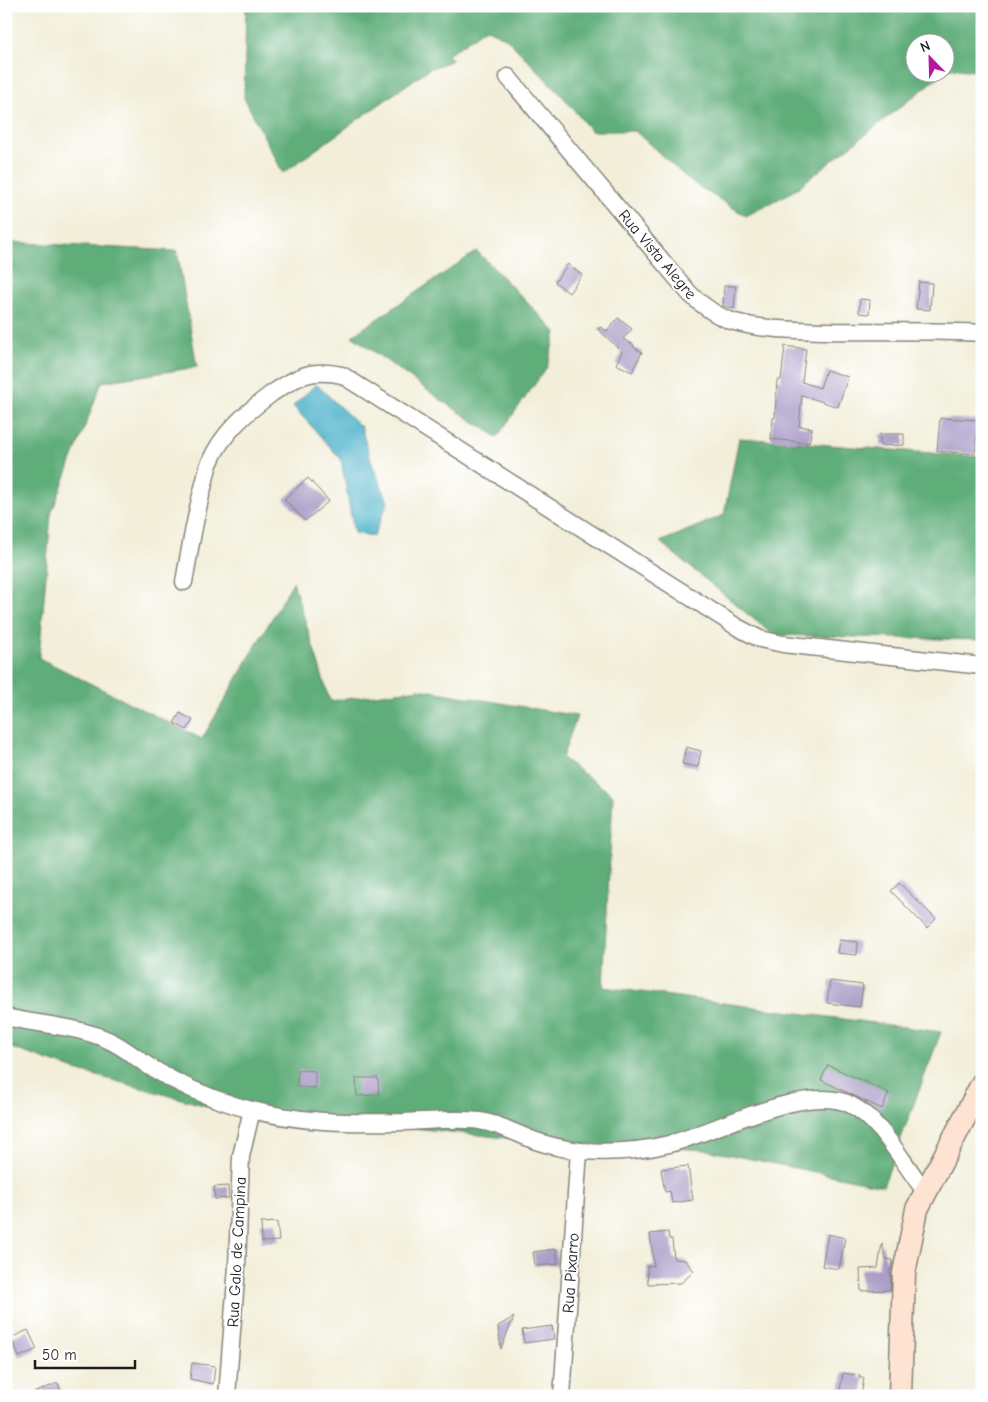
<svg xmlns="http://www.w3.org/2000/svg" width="988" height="1402" viewBox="0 0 988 1402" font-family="'Comic Neue',sans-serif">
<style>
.forest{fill:#5fad79;stroke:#3e644a}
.water{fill:#4ab1c9;stroke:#336672}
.building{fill:#ab9ec8}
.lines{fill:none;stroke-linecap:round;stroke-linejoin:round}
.street-casing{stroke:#87857a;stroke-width:19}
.secondary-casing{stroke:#87857a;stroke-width:25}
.street{stroke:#fff;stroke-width:16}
.secondary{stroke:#fee3d2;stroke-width:22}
.labels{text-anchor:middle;stroke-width:4;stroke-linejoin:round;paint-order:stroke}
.street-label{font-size:16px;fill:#1c1c1c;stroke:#fff}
</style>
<rect width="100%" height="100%" fill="#fff"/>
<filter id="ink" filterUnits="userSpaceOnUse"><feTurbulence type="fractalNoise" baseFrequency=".02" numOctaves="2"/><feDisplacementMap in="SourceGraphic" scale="10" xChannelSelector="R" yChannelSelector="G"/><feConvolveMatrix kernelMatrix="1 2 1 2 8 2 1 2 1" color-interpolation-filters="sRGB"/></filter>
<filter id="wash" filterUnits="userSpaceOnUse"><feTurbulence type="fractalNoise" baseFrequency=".0096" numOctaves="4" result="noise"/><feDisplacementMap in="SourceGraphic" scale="20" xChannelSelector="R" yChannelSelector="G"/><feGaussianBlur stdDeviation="1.12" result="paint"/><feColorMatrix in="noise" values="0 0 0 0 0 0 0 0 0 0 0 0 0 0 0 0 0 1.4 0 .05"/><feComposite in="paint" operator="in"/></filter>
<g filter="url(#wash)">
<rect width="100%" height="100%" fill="#f2eed9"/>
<g class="forest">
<path d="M246,6h736v66l-31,-4 -5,4v-30h-30v30h29l-153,120 -46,24 -56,-35 -55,-50h-44l-26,-32 -58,-60 -21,-11 -38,27 5,5 -24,9 -146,104 -39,-75z"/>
<path d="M6,242l171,9 20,116 -95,15 -51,132 -12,144 163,81 91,-157 37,119 89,-12 158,27 -15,42 51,37 -10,192 338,45 -58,154 -176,-36 -164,-8 -166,-18 -163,-16 -142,-39 -66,-23z"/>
<path d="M477,251l79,81 -9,35 -50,70 -56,-37 -89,-64z"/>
<path d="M739,438l243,19v183l-209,-5 -113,-93 64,-27z"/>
</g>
<path class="water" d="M316,384l45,43 11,37 16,38 -14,34 -20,-3 -13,-74 -48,-53z"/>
<g id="blocks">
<g class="building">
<path d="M568,264l14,11 -13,18 -14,-11z"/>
<path d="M919,282l13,1 -2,27 -14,-1z"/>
<path d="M724,286h12l-2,23 -11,-3z"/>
<path d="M860,299l10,1 -1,14 -10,-1z"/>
<path d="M618,318l14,11 -9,10 11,6 -1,2 9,5 -10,20 -16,-8 6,-12 -24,-23 2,-2 7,4z"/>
<path d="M785,346l21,3 -4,33 18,6 6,-18 22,7 -10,30 -36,-12 -3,31 13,2 -3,15 -38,-4 2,-21h2l2,-38h4z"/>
<path d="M940,418l38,2 -3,34 -38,-3z"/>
<path d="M880,434h24v11l-24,1z"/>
<path d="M308,478l21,23 -24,20 -21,-22z"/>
<path d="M180,713l13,7 -6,10 -13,-7z"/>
<path d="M686,747l15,4 -3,16 -16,-3z"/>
<path d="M899,883l37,36 -9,9 -36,-37z"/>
<path d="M839,940l19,2 -1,13 -20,-2z"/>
<path d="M830,981l33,4 -3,22 -33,-4z"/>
<path d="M828,1065l61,28 -7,16 -61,-29z"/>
<path d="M298,1070l17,1v17l-18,-1z"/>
<path d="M356,1078h22l1,17 -22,1z"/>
<path d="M688,1166l5,34 -21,3 -2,-12 -5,1 -4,-23z"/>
<path d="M228,1186l1,12 -14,1 -1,-12z"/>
<path d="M277,1222l2,19 -17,1 -1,-19z"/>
<path d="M668,1232l1,7h3l2,20 11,1 9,11 -13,12 -33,1 -1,-18h7l-4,-32z"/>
<path d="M828,1234l17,4 -6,31 -17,-3z"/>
<path d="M882,1243l4,16 7,1 -2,10h-2l2,8 -1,12 -29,1 -1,-22 18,-1z"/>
<path d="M556,1249l2,15 -23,2 -2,-14z"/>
<path d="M514,1317l-6,14 -7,18 -3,-23z"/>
<path d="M552,1326l2,13 -30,4 -2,-13z"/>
<path d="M28,1330l9,19 -18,8 -8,-19z"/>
<path d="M192,1363l23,3 -2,18 -23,-5z"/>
<path d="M843,1373l17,2 -1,3h5l-3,18h-22z"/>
<path d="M58,1383l5,13h-35v-1z"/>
</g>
</g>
</g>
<g filter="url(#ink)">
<use href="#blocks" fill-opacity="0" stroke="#87857a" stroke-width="1"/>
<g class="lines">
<g class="street-casing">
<g id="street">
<path d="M508,77l182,217c13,12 27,23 45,28 29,8 61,8 91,9 52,1 104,-1 156,2"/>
<path d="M184,582c6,-33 11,-66 20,-98 2,-7 3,-16 6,-22 12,-29 37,-50 61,-68 25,-17 40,-26 71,-19l395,252 23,12 23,5 199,22"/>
<path d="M6,1017c34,8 71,9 102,23 16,7 28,18 42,27 26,16 57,30 87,39 57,17 109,17 168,16 25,-1 50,-4 75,-1 20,3 37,13 56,20 14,5 29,8 44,10 29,2 61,0 89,-7 46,-12 139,-62 182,-39 31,16 52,59 74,86"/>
<path d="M227,1396l10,-130 4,-110 11,-46"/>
<path d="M562,1396l17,-245"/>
</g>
</g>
<g class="secondary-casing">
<path id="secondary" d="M900,1396l4,-123 13,-64 65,-125"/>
</g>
<use href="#street" class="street"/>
<use href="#secondary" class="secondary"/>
</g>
</g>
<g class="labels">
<g class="street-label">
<text transform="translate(658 254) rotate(50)" y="6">Rua Vista Alegre</text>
<text transform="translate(236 1252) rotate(-87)" y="6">Rua Galo de Campina</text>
<text transform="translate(570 1273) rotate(-86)" y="6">Rua Pixarro</text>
</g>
</g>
<rect width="988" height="1402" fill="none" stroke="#fff" stroke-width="25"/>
<g transform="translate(930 58) rotate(337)"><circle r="24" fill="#ffffff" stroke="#a4a4a4"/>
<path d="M0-4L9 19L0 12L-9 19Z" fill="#b5179e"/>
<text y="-8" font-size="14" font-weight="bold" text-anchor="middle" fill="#1c1c1c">N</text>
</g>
<path d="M35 1360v8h100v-8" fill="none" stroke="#1c1c1c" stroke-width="2.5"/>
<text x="42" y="1360" font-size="15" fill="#1c1c1c" stroke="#ffffff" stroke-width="4" paint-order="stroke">50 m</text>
</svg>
